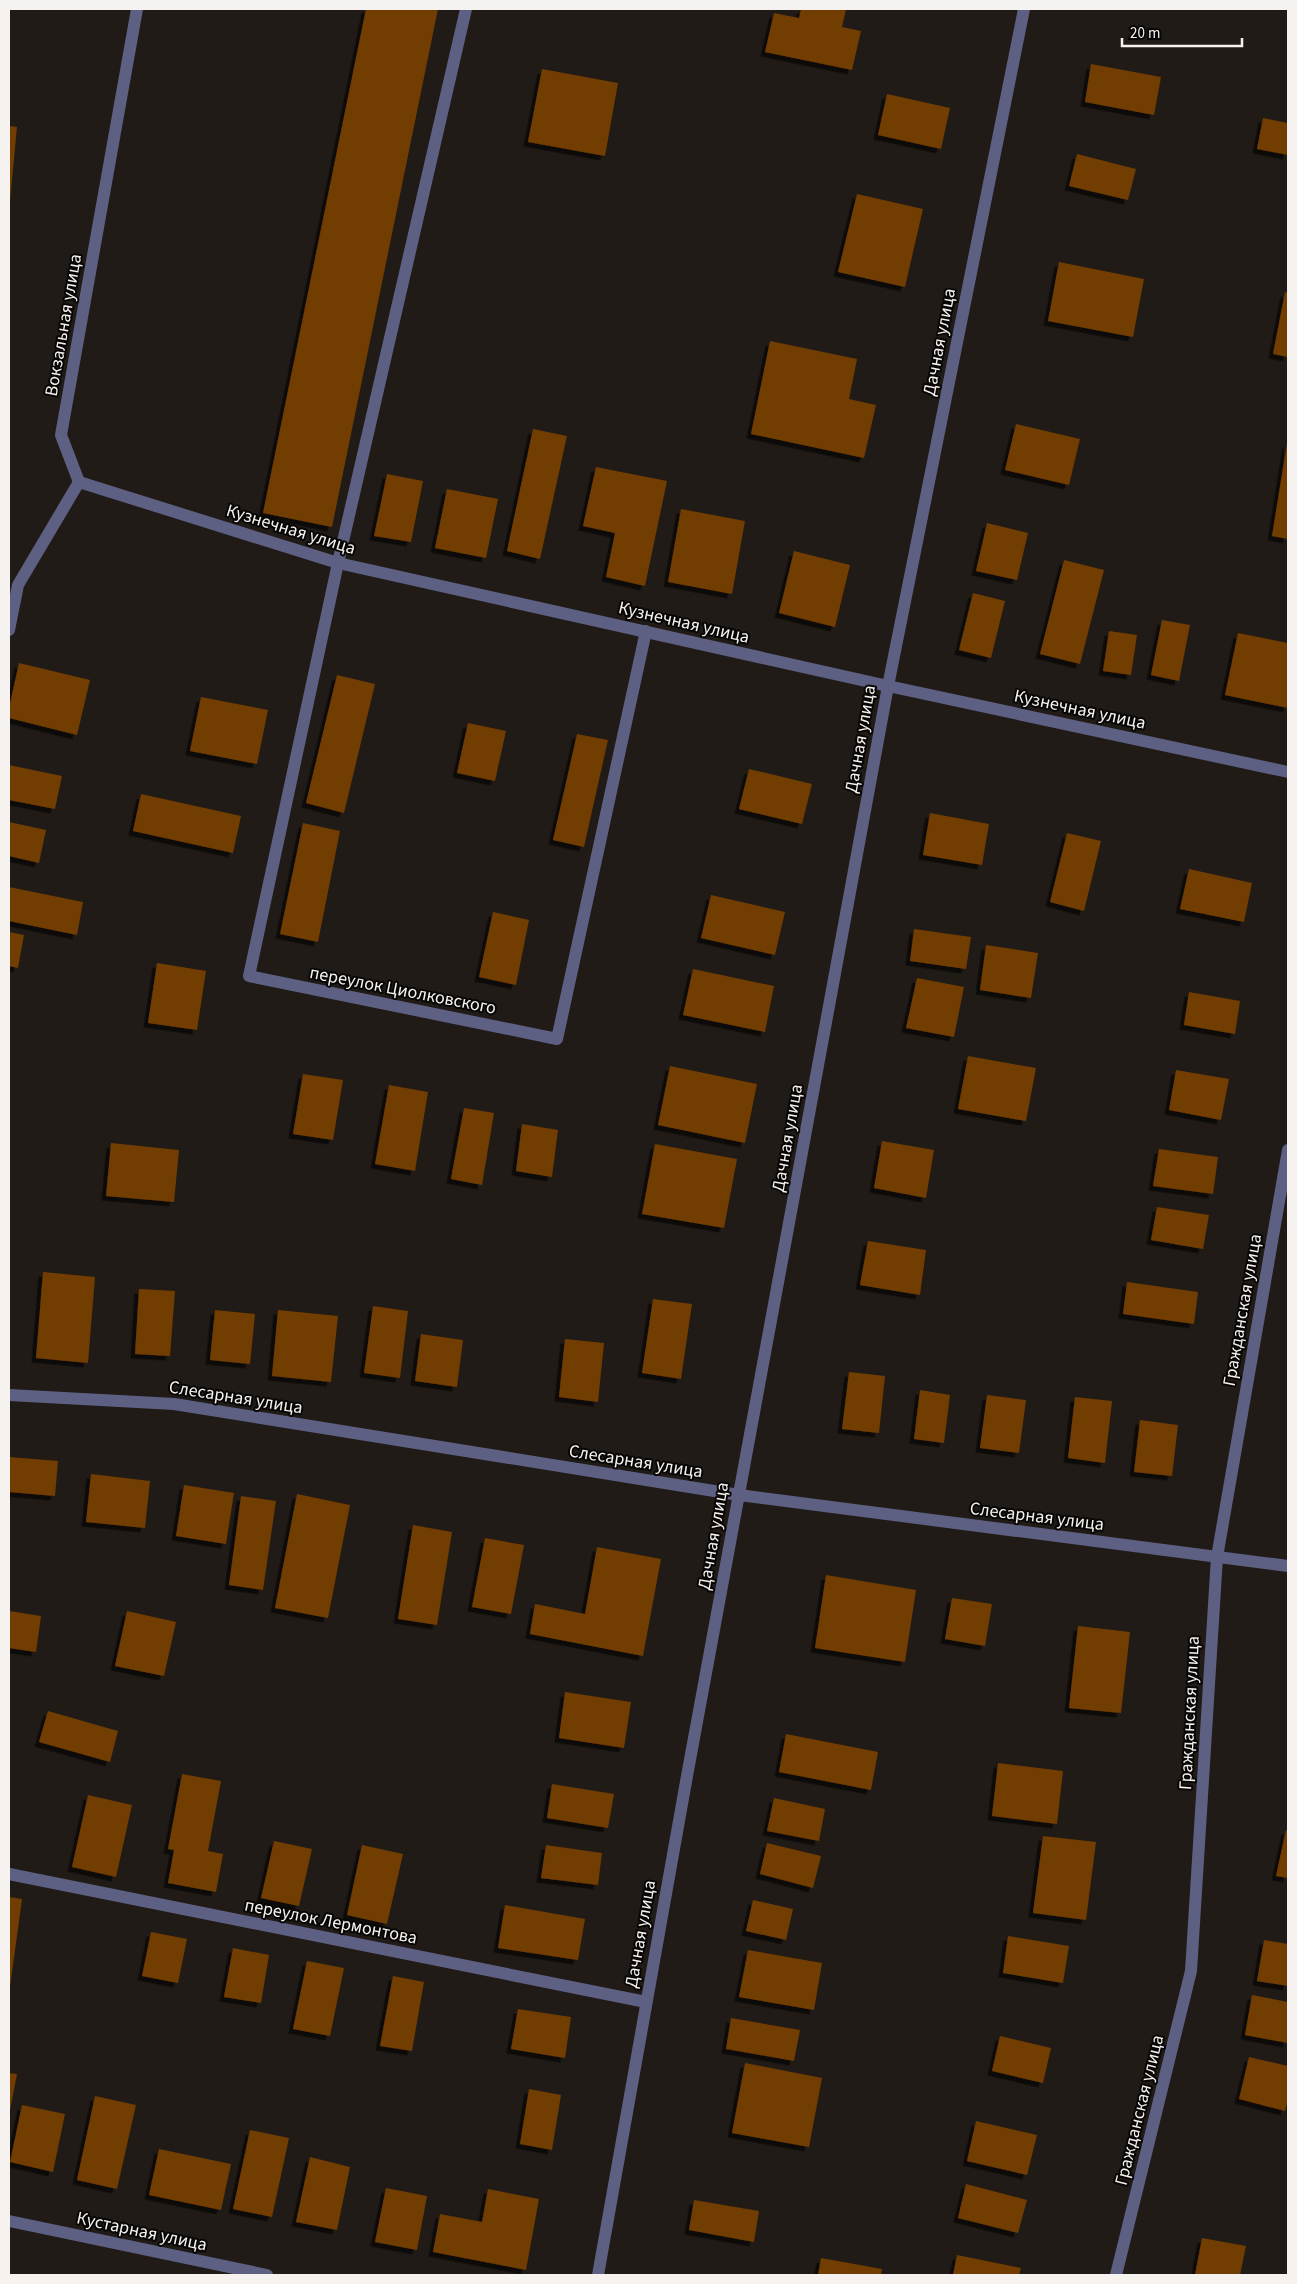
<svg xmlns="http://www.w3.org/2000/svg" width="1297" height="2284" viewBox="0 0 1297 2284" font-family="'Source Sans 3',sans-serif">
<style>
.building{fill:#723c00;filter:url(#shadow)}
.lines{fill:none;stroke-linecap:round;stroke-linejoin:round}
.lane{stroke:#5e6083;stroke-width:12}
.street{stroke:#5e6083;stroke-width:12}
.labels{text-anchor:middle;stroke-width:4;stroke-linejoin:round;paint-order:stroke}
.street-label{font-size:18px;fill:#f6f2ef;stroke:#080605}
</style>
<defs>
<filter id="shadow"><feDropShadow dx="-4.5" dy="4.5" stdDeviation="0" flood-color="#0009"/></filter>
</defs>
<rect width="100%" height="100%" fill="#201b16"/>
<g class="building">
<path d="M366,9h72l-106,518 -69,-14z"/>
<path d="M801,9h45l-4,18 19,4 -9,39 -87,-18 9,-39 25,5z"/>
<path d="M1091,64l70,13 -7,38 -69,-13z"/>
<path d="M542,69l76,14 -13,73 -77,-14z"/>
<path d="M887,94l63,14 -9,41 -63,-14z"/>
<path d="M1263,118l25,5v32l-31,-6z"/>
<path d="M9,126l8,1 -7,74h-1z"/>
<path d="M1077,154l59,15 -8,31 -59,-14z"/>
<path d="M857,194l66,15 -18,78 -67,-15z"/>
<path d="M1059,262l85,17 -11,58 -85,-16z"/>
<path d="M1285,292l3,1v64l-15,-3z"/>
<path d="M770,341l87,18 -8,40 27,6 -12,53 -113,-24z"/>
<path d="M1016,424l64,15 -11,46 -64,-15z"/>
<path d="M533,429l34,7 -27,123 -33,-8z"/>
<path d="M1287,443h1v96l-16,-3z"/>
<path d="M596,467l71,14 -22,105 -39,-9 9,-44 -32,-7z"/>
<path d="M387,474l36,7 -12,61 -37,-6z"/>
<path d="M447,489l51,10 -12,59 -51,-10z"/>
<path d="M681,509l64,12 -13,73 -64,-12z"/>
<path d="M987,523l41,10 -11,47 -41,-9z"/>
<path d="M794,551l56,14 -15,62 -56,-14z"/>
<path d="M1064,560l40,10 -24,94 -40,-10z"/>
<path d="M973,593l32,8 -14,57 -32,-8z"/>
<path d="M1162,620l28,5 -11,56 -28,-6z"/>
<path d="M1109,631l28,4 -6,40 -28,-4z"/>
<path d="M1238,633l50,10v65l-63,-13z"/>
<path d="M19,663l71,17 -13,55 -68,-17v-10z"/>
<path d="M337,675l38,9 -31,129 -38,-10z"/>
<path d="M201,697l67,13 -11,54 -67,-13z"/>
<path d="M468,723l38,8 -11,50 -38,-8z"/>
<path d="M577,734l31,6 -24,107 -31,-7z"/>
<path d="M9,765l53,11 -7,33 -46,-9z"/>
<path d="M749,769l63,15 -10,40 -63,-15z"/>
<path d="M141,794l100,22 -8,37 -100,-22z"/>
<path d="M930,813l59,11 -7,41 -59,-10z"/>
<path d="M9,822l37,8 -7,33 -30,-7z"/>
<path d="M303,823l37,8 -22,111 -38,-8z"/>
<path d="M1067,833l34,8 -17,70 -34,-9z"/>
<path d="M1189,869l63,14 -8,39 -64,-13z"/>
<path d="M9,887l74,15 -6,33 -68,-14z"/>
<path d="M711,895l74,17 -10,43 -74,-17z"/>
<path d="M493,912l36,8 -13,65 -37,-8z"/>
<path d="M914,929l57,8 -5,32 -56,-8z"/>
<path d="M9,932l15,3 -6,33 -9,-2z"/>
<path d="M986,945l52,8 -7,45 -51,-8z"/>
<path d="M157,963l49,8 -9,59 -49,-7z"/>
<path d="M693,969l81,17 -9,46 -82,-17z"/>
<path d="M917,978l47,9 -10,50 -48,-9z"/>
<path d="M1189,992l51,9 -5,33 -51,-9z"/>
<path d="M968,1056l68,12 -10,53 -68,-12z"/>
<path d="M670,1066l87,18 -12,59 -87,-18z"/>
<path d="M1176,1070l53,9 -8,41 -52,-10z"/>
<path d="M303,1074l40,6 -10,60 -40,-6z"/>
<path d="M389,1085l39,7 -13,79 -40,-7z"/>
<path d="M464,1108l30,5 -12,72 -31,-6z"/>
<path d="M522,1124l36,6 -6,47 -36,-6z"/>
<path d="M882,1141l52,9 -8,48 -52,-10z"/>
<path d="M111,1143l68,7 -5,52 -68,-6z"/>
<path d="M655,1144l82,15 -13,69 -82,-14z"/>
<path d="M1159,1149l59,8 -5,37 -60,-8z"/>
<path d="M1157,1207l52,8 -6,34 -52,-9z"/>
<path d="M868,1241l58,9 -6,45 -60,-10z"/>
<path d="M43,1272l52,5 -7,86 -52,-5z"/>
<path d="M1127,1282l71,10 -4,32 -71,-10z"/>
<path d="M139,1289l36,2 -5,65 -35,-2z"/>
<path d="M653,1299l39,5 -11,75 -39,-6z"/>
<path d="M373,1306l35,5 -8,67 -36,-5z"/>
<path d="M215,1310l40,4 -5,50 -40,-4z"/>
<path d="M278,1310l60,6 -7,66 -59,-6z"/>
<path d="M421,1334l42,6 -6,47 -42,-6z"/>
<path d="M565,1339l39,4 -6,59 -39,-5z"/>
<path d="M849,1372l36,4 -6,57 -37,-4z"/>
<path d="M920,1390l30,5 -6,48 -30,-4z"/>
<path d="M987,1395l39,5 -7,53 -39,-5z"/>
<path d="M1075,1397l37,4 -7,62 -37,-5z"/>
<path d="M1140,1420l38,5 -6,51 -38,-4z"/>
<path d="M9,1457l49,4 -3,35 -46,-4z"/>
<path d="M91,1474l59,7 -5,47 -59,-6z"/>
<path d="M184,1485l50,8 -8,51 -50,-8z"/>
<path d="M297,1494l53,11 -22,113 -53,-10z"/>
<path d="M241,1496l35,5 -13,89 -34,-5z"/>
<path d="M413,1525l39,7 -15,93 -39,-6z"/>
<path d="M485,1538l39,7 -13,69 -39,-7z"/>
<path d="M597,1547l64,12 -18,97 -113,-22 5,-30 50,10z"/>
<path d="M826,1575l90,15 -11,72 -90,-14z"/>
<path d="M952,1598l40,6 -7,42 -40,-7z"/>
<path d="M9,1611l32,5 -5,36 -27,-4z"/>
<path d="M127,1611l49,11 -12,54 -49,-10z"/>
<path d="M1078,1626l52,6 -9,81 -52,-5z"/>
<path d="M565,1692l66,10 -7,46 -65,-10z"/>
<path d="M48,1711l70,20 -8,31 -71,-20z"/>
<path d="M786,1734l92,18 -7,38 -92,-18z"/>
<path d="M998,1763l65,8 -6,53 -65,-8z"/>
<path d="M182,1774l39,7 -13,70 15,3 -7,38 -48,-9 6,-33 -6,-1z"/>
<path d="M552,1784l62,10 -6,34 -61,-10z"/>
<path d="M88,1795l44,10 -16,72 -44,-10z"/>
<path d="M774,1798l51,11 -6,32 -52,-10z"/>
<path d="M1286,1830h2v48l-12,-2z"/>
<path d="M1043,1836l53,6 -10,78 -53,-7z"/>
<path d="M274,1841l38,8 -13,57 -38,-8z"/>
<path d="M767,1843l54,13 -8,32 -53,-14z"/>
<path d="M362,1845l41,9 -16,70 -40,-9z"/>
<path d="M546,1845l56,8 -4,32 -57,-7z"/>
<path d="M9,1897l13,2 -12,88h-1z"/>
<path d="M753,1900l40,9 -7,31 -40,-9z"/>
<path d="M505,1905l80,14 -7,41 -80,-12z"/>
<path d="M151,1932l36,7 -9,44 -36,-7z"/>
<path d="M1008,1936l61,10 -6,37 -60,-10z"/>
<path d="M1264,1940l24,4v42l-31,-5z"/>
<path d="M233,1948l36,7 -8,48 -37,-6z"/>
<path d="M748,1950l74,13 -8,47 -75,-13z"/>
<path d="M307,1961l37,7 -14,68 -37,-7z"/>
<path d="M393,1976l31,6 -12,69 -32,-5z"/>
<path d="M1252,1995l36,7v41l-43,-8z"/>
<path d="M518,2009l53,8 -6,41 -54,-9z"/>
<path d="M731,2018l69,12 -6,31 -68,-12z"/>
<path d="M1000,2036l51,12 -8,35 -51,-12z"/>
<path d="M1249,2057l39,9v33l-3,12 -46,-12z"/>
<path d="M745,2063l77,15 -13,69 -77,-14z"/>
<path d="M9,2073l8,1 -7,36h-1z"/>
<path d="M529,2089l32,6 -9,55 -32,-6z"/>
<path d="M95,2096l41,9 -19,84 -40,-9z"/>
<path d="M22,2105l43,9 -12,58 -43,-10z"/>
<path d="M976,2121l61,14 -10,40 -60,-14z"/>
<path d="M250,2130l39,8 -17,79 -39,-8z"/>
<path d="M159,2149l72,15 -10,46 -72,-15z"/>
<path d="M310,2157l40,10 -13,63 -41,-8z"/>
<path d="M966,2184l61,16 -9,33 -60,-15z"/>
<path d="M386,2188l41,8 -10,54 -42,-8z"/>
<path d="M488,2189l51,10 -13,71 -93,-18 7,-38 42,8z"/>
<path d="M694,2200l65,11 -5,31 -65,-12z"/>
<path d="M1202,2238l44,8 -6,29h-45z"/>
<path d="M957,2255l64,13 -2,7h-66z"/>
<path d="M821,2258l61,11 -1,6h-63z"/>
</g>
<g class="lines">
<g class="lane">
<path d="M466,9l-128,554 -89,413 308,63 89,-408"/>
<path d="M9,1874l637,128"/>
</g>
<g class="street">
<path d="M79,482l259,81 550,123 400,86"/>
<path d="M79,482l-18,-47 76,-426"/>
<path d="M9,630l9,-45 61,-103"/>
<path d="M9,1395l165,9 565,91 549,71"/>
<path d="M9,2221l258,54"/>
<path d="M598,2275l89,-499 201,-1090 136,-677"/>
<path d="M1116,2275l75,-304 26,-414 71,-407"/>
</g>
</g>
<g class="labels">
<g class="street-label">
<text transform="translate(63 325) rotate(-80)" y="6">Вокзальная улица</text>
<text transform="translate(939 342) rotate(-79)" y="6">Дачная улица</text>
<text transform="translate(291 529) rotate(17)" y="6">Кузнечная улица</text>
<text transform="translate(684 622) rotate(13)" y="6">Кузнечная улица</text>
<text transform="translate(1080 709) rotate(12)" y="6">Кузнечная улица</text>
<text transform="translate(860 739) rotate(-80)" y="6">Дачная улица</text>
<text transform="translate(403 990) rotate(11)" y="6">переулок Циолковского</text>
<text transform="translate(787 1138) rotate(-80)" y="6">Дачная улица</text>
<text transform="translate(1242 1310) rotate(-80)" y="6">Гражданская улица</text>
<text transform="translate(236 1397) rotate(9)" y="6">Слесарная улица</text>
<text transform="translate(636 1461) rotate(9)" y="6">Слесарная улица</text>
<text transform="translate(1037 1516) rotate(7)" y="6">Слесарная улица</text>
<text transform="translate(713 1536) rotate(-80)" y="6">Дачная улица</text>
<text transform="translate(1189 1713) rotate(-87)" y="6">Гражданская улица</text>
<text transform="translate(331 1921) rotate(11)" y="6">переулок Лермонтова</text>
<text transform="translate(640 1934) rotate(-80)" y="6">Дачная улица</text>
<text transform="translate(1139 2110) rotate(-76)" y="6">Гражданская улица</text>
<text transform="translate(142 2231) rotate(12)" y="6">Кустарная улица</text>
</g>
</g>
<rect width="1297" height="2284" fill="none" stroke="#f6f2ef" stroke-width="20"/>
<path d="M1122 38v8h120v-8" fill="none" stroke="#f6f2ef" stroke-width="2.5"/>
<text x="1130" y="38" font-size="15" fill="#f6f2ef" stroke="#080605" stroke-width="4" paint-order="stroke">20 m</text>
</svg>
